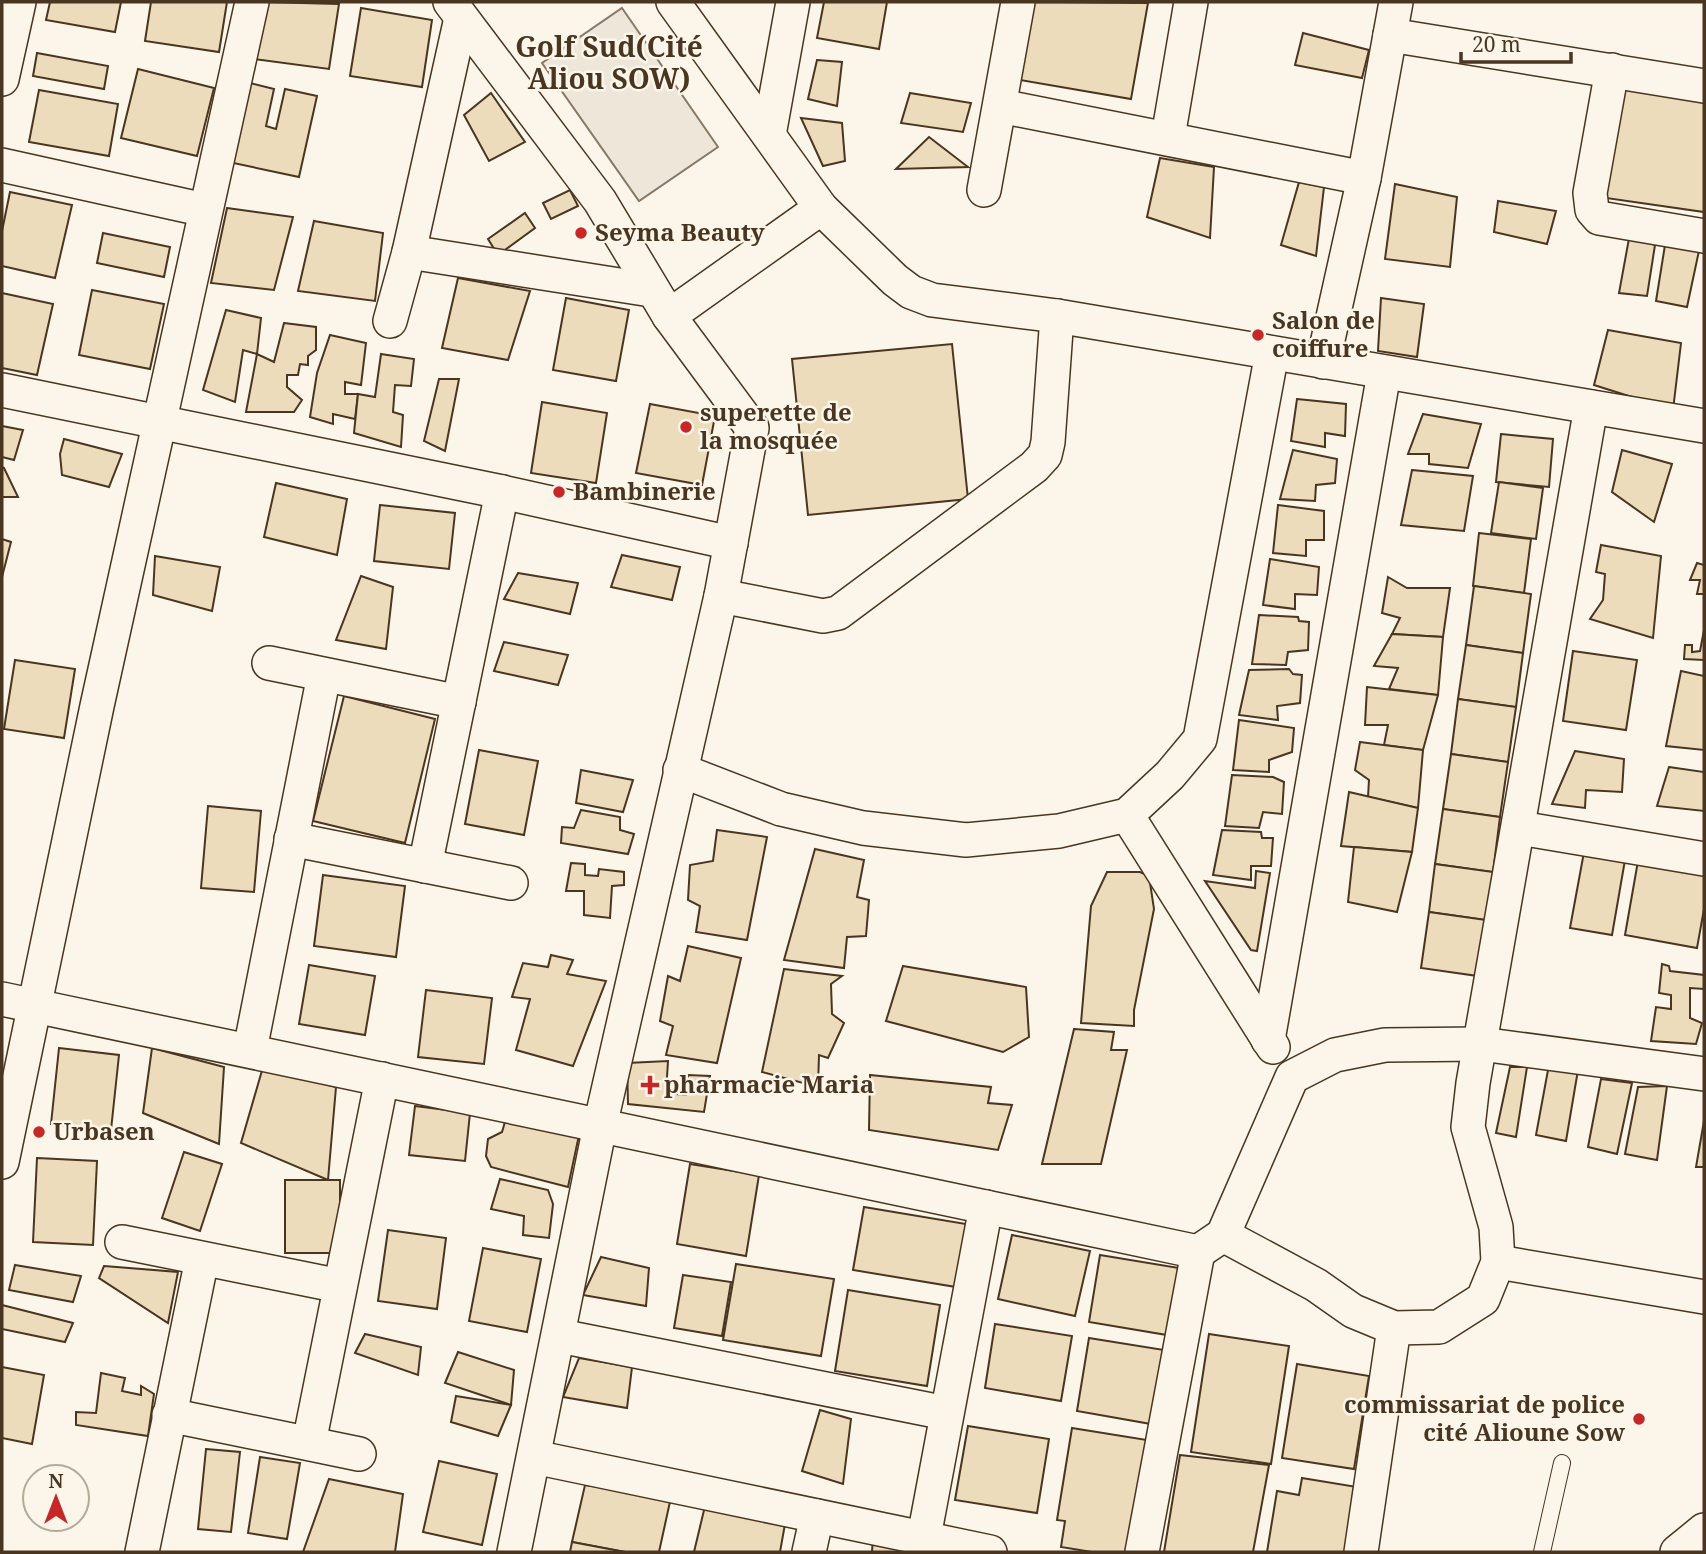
<svg xmlns="http://www.w3.org/2000/svg" width="1706" height="1554" viewBox="0 0 1706 1554" font-family="'Noto Serif',serif">
<style>
.green{fill:#ede6d9;stroke:#887966;stroke-width:2}
.building{fill:#ecdcbc;stroke:#4a3520;stroke-width:2}
.lines{fill:none;stroke-linecap:round;stroke-linejoin:round}
.service-casing{stroke:#4a3520;stroke-width:18}
.minor-casing{stroke:#4a3520;stroke-width:36}
.service{stroke:#fbf6e9;stroke-width:16}
.minor{stroke:#fbf6e9;stroke-width:33}
.poi-dot{fill:#c62828;stroke:#fbf6e9;stroke-width:2.5}
.labels{text-anchor:middle;stroke-width:5;stroke-linejoin:round;paint-order:stroke}
.poi-label{font-size:24px;font-weight:bold;fill:#4a3520;stroke:#fbf6e9;text-anchor:start}
.quarter-label{font-size:28px;font-weight:bold;fill:#4a3520;stroke:#fbf6e9}
</style>
<rect width="100%" height="100%" fill="#fbf6e9"/>
<path class="green" d="M622,8l96,139 -79,54 -97,-138z"/>
<g class="building">
<path d="M50,2h71l-6,30 -69,-12z"/>
<path d="M151,2h76l-8,50 -74,-11z"/>
<path d="M263,2l76,2 -10,65 -75,-10z"/>
<path d="M824,2h63l-8,47 -62,-11z"/>
<path d="M1034,2l114,1 -17,96 -111,-19z"/>
<path d="M361,8l71,12 -10,67 -72,-11z"/>
<path d="M1303,33l66,17 -7,28 -67,-13z"/>
<path d="M37,53l71,13 -4,23 -71,-13z"/>
<path d="M817,60l25,2 -5,44 -29,-7z"/>
<path d="M138,69l76,19 -17,68 -76,-18z"/>
<path d="M242,81l32,8 -8,37 10,3 9,-40 32,7 -18,81 -75,-16z"/>
<path d="M1622,88l82,12v112l-98,-14z"/>
<path d="M39,90l79,14 -9,52 -80,-14z"/>
<path d="M491,93l34,49 -36,19 -25,-46z"/>
<path d="M910,93l61,10 -8,29 -62,-9z"/>
<path d="M801,118l41,5 3,38 -22,5z"/>
<path d="M929,137l39,30 -72,2z"/>
<path d="M1160,158l54,9 -4,71 -63,-21z"/>
<path d="M1299,182l25,5 -8,69 -35,-11z"/>
<path d="M1395,184l62,13 -7,70 -65,-8z"/>
<path d="M570,190l8,16 -27,13 -8,-16z"/>
<path d="M10,192l62,13 -17,73 -53,-12v-35z"/>
<path d="M1498,201l58,10 -9,33 -53,-12z"/>
<path d="M227,208l66,9 -19,73 -63,-7z"/>
<path d="M525,213l10,15 -37,27 -10,-16z"/>
<path d="M314,221l69,12 -8,68 -77,-10z"/>
<path d="M103,233l67,14 -6,30 -67,-14z"/>
<path d="M1630,233l25,12 -8,51 -28,-3z"/>
<path d="M1665,245l35,1 -13,61 -31,-6z"/>
<path d="M458,278l72,13 -22,69 -66,-12z"/>
<path d="M92,290l72,14 -14,65 -71,-14z"/>
<path d="M2,293l51,11 -16,71 -35,-7z"/>
<path d="M566,298l63,12 -13,71 -63,-11z"/>
<path d="M1381,298l43,6 -7,53 -39,-6z"/>
<path d="M226,310l35,8 -4,36 -14,-4 -8,52 -32,-12z"/>
<path d="M284,323l32,4v23l-8,6v9l-8,-1 -2,11h-11v12l15,13 -8,12h-48l11,-58 17,8z"/>
<path d="M1608,330l73,13 -8,67 -79,-25z"/>
<path d="M330,335l36,8 -5,42 -16,-3v12h13l-3,25 -22,-5v10l-23,-7 7,-44z"/>
<path d="M952,344l16,155 -160,16 -16,-156z"/>
<path d="M381,354l33,5 -3,27 -16,-1 -2,27 10,3 -2,32 -47,-14 4,-39 17,3z"/>
<path d="M439,379h20l-14,72 -21,-10z"/>
<path d="M1297,399l49,5 -1,32 -20,-3v14l-34,-6z"/>
<path d="M542,402l65,11 -11,70 -65,-10z"/>
<path d="M650,404l65,12 -13,69 -66,-12z"/>
<path d="M1423,414l58,10 -13,44 -39,-4v-10h-21z"/>
<path d="M2,426l21,4 -9,30 -12,-3z"/>
<path d="M1501,434l52,5 -4,48 -53,-5z"/>
<path d="M64,439l58,15 -13,33 -47,-12 -2,-21z"/>
<path d="M1293,450l44,9 -2,24 -19,2 -1,16 -35,-2z"/>
<path d="M1622,450l50,14 -18,58 -42,-30z"/>
<path d="M2,467l2,1 14,29h-16z"/>
<path d="M1412,470l61,6 -9,55 -63,-6z"/>
<path d="M1499,482l44,6 -7,51 -45,-6z"/>
<path d="M276,483l71,16 -10,56 -73,-18z"/>
<path d="M380,505l75,8 -6,56 -75,-8z"/>
<path d="M1278,505l46,6v29h-18v16l-33,-3z"/>
<path d="M1479,533l52,6 -7,54 -51,-7z"/>
<path d="M2,539l9,3 -9,35z"/>
<path d="M1601,545l60,11 -8,82 -63,-19 13,-19 2,-26 -9,-2z"/>
<path d="M622,555l58,12 -8,33 -61,-13z"/>
<path d="M155,556l65,11 -8,44 -59,-16z"/>
<path d="M1270,559l49,8 -2,28 -22,-1v15l-32,-4z"/>
<path d="M1697,563l7,2v29h-7l3,-14h-10z"/>
<path d="M518,573l60,10 -8,31 -66,-15z"/>
<path d="M361,576l32,11 -7,62 -50,-9z"/>
<path d="M1388,577l19,11h43l-7,49 -51,-3 8,-16 -18,-5z"/>
<path d="M1474,586l57,8 -8,59 -57,-8z"/>
<path d="M1259,615l39,2 1,4 10,1 -1,28 -20,2 -2,13 -34,-1z"/>
<path d="M1704,630v30l-20,-1 1,-14h7v7l8,-1z"/>
<path d="M1392,634l51,3 -5,58 -49,-6 9,-21 -24,-2z"/>
<path d="M504,642l64,13 -10,30 -64,-14z"/>
<path d="M1466,645l57,8 -7,54 -58,-8z"/>
<path d="M1573,651l64,9 -11,70 -63,-9z"/>
<path d="M15,660l60,9 -11,69 -60,-9z"/>
<path d="M1289,669l4,5 9,1 -2,28 -23,3 1,14 -39,-5 10,-45z"/>
<path d="M1681,671l23,5v74l-38,-4z"/>
<path d="M1367,687l71,8 -15,55 -39,-5 4,-20h-23z"/>
<path d="M344,696l91,23 -30,124 -92,-22z"/>
<path d="M1458,699l58,8 -8,55 -57,-8z"/>
<path d="M1239,720l55,8 -2,24 -23,8v12l-36,-2z"/>
<path d="M1360,742l63,8 -5,58 -50,-11 1,-17 -14,-10z"/>
<path d="M479,750l59,11 -14,74 -59,-11z"/>
<path d="M1575,751l49,8 -2,33 -36,-2 -1,18 -33,-4z"/>
<path d="M1451,754l57,8 -8,55 -57,-8z"/>
<path d="M1669,767l35,5v39l-47,-5z"/>
<path d="M581,770l52,10 -10,32 -47,-9z"/>
<path d="M1232,775l41,2 11,5 -2,32 -19,-2 -4,16 -34,-2z"/>
<path d="M1349,792l69,16 -6,44 -71,-6z"/>
<path d="M208,806l53,5 -7,81 -53,-4z"/>
<path d="M1443,809l57,8 -7,55 -58,-8z"/>
<path d="M581,810l39,7v13l14,4 -6,20 -67,-11 1,-16 12,1z"/>
<path d="M717,830l50,7 -20,103 -51,-8 4,-26 -12,-6 2,-35 23,-4z"/>
<path d="M1222,830l39,2 1,6h11l-2,28h-20v14l-38,-5z"/>
<path d="M1354,847l58,5 -15,60 -49,-10z"/>
<path d="M815,849l49,11 -7,37 12,3 -3,36 -19,1 -3,31 -60,-8z"/>
<path d="M1584,852l41,8 -13,75 -42,-7z"/>
<path d="M1638,861l66,12v36l-7,39 -72,-13z"/>
<path d="M571,863l14,1v11l13,1 1,-7 25,3v13l-12,1 -2,32 -26,-3v-24h-18z"/>
<path d="M1435,864l58,8 -7,48 -57,-8z"/>
<path d="M1256,871l14,2 -13,78 -6,-1 -46,-69 50,7z"/>
<path d="M1107,872h33l9,4 5,33 -20,101v16l-53,-3 10,-117z"/>
<path d="M323,875l82,11 -9,71 -82,-11z"/>
<path d="M1429,912l57,8 -8,56 -57,-8z"/>
<path d="M688,946l53,12 -24,105 -51,-8 7,-29 -13,-5 8,-45 12,5z"/>
<path d="M551,955l22,5 -6,14 39,7 -33,85 -57,-16 14,-51 -18,-2 11,-34 25,4z"/>
<path d="M1662,964l7,2 1,5 34,4v14l-14,-1v30l12,5 -6,21 -45,-3 5,-34 15,2v-14l-12,-2z"/>
<path d="M309,965l66,11 -10,59 -66,-11z"/>
<path d="M903,966l123,21 3,50 -26,15 -117,-31z"/>
<path d="M784,969l58,7 -11,8 1,30 12,9 -16,35 -9,-3 -1,32 -56,-15z"/>
<path d="M426,990l66,8 -8,66 -66,-7z"/>
<path d="M1074,1029l40,3 -3,18h16l-26,114h-59z"/>
<path d="M59,1048l60,7 -8,75 -60,-6z"/>
<path d="M152,1048l72,19 -5,77 -76,-31z"/>
<path d="M668,1061l-2,32 20,2 2,-20 22,1 -6,36 -76,-8 -1,-41z"/>
<path d="M263,1067l73,20 -8,93 -87,-37z"/>
<path d="M1510,1067h17l-11,70 -20,-4z"/>
<path d="M1548,1070h30l-12,71 -30,-6z"/>
<path d="M870,1075l121,12 -3,16 24,2 -14,45 -129,-20z"/>
<path d="M1601,1079l31,4 -15,71 -29,-7z"/>
<path d="M1667,1086l-10,74 -32,-6 13,-67z"/>
<path d="M415,1106l55,7 -5,48 -56,-6z"/>
<path d="M507,1115l72,20 -11,52 -77,-20 -5,-11 2,-17 14,-7z"/>
<path d="M1704,1121v46h-8z"/>
<path d="M184,1152l38,12 -22,67 -38,-13z"/>
<path d="M37,1158l60,3 -4,84 -60,-3z"/>
<path d="M690,1164l69,11 -13,81 -69,-12z"/>
<path d="M500,1179l48,11 5,14 -4,34 -26,-3 1,-19 -33,-7z"/>
<rect x="285" y="1180" width="55" height="73"/>
<path d="M864,1207l102,17 -10,63 -103,-17z"/>
<path d="M388,1230l58,8 -9,71 -59,-8z"/>
<path d="M1012,1235l78,16 -15,65 -77,-17z"/>
<path d="M483,1248l58,11 -14,73 -58,-11z"/>
<path d="M1100,1255l79,13 -12,67 -78,-13z"/>
<path d="M601,1257l48,11 -3,38 -63,-11z"/>
<path d="M736,1264l98,15 -13,77 -98,-16z"/>
<path d="M15,1265l66,11 -8,26 -64,-12z"/>
<path d="M104,1266l74,6 -10,51 -69,-45z"/>
<path d="M683,1275l48,7 -9,54 -48,-8z"/>
<path d="M848,1290l92,15 -13,81 -92,-15z"/>
<path d="M2,1305l71,18 -8,19 -63,-13z"/>
<path d="M995,1324l77,12 -11,65 -76,-13z"/>
<path d="M365,1334l56,13 -3,28 -63,-22z"/>
<path d="M1209,1334l80,12 -18,118 -80,-12z"/>
<path d="M1089,1338l75,12 -13,74 -74,-13z"/>
<path d="M458,1352l56,18 -3,35 -66,-22z"/>
<path d="M579,1358l53,9 -5,41 -64,-11z"/>
<path d="M1297,1364l72,12 -15,93 -72,-11z"/>
<path d="M2,1367l42,8 -12,69 -30,-6z"/>
<path d="M101,1373l24,5 -3,13 19,4v-9l13,8 -6,42 -72,-11v-13l20,1z"/>
<path d="M456,1396l55,9 -13,31 -47,-14z"/>
<path d="M820,1410l31,9 -8,65 -41,-13z"/>
<path d="M968,1426l81,13 -12,74 -82,-13z"/>
<path d="M1072,1428l75,12 -18,112h-37l-31,-5 4,-26 -8,-1z"/>
<path d="M206,1449l34,3 -9,80 -33,-3z"/>
<path d="M1180,1455l89,10 -16,87h-89z"/>
<path d="M260,1457l40,6 -13,76 -39,-6z"/>
<path d="M439,1461l58,13 -15,71 -59,-13z"/>
<path d="M1302,1478l55,9 -11,65h-79l10,-61 22,4z"/>
<path d="M329,1479l74,15 -8,58h-92z"/>
<path d="M585,1485l86,12 -12,55h-34l-53,-10z"/>
<path d="M705,1506l80,18 -5,28h-86z"/>
<path d="M873,1537l38,15h-39z"/>
<path d="M572,1542l53,10h-55z"/>
</g>
<g class="lines">
<g class="service-casing">
<path id="service" d="M1542,1552l20,-89"/>
</g>
<g class="minor-casing">
<g id="minor">
<path d="M450,2l150,199 69,115 83,112 -31,168 -121,530 -86,426"/>
<path d="M673,2l148,206 74,72 16,12 21,8 125,16 647,110"/>
<path d="M1390,35l314,51"/>
<path d="M1612,70l-22,123 2,17 7,8 105,18"/>
<path d="M2,79l17,-77"/>
<path d="M1000,106l364,72"/>
<path d="M769,135l24,-133"/>
<path d="M1168,137l23,-135"/>
<path d="M2,165l203,45"/>
<path d="M984,190l34,-188"/>
<path d="M409,252l242,38"/>
<path d="M669,316l152,-108"/>
<path d="M390,321l19,-69 52,-234"/>
<path d="M1323,362l41,-184 32,-176"/>
<path d="M2,390l500,102 229,51"/>
<path d="M721,596l102,20 15,-3 196,-146 11,-12 3,-13 9,-126"/>
<path d="M269,663l190,39"/>
<path d="M680,770l101,39 82,19 103,12 93,-9 68,-16 43,-40 30,-36 72,-386"/>
<path d="M1127,815l146,232"/>
<path d="M1519,828l185,31"/>
<path d="M291,839l220,44"/>
<path d="M425,866l77,-374"/>
<path d="M2,999l1196,253 25,-17 69,-158 43,-22 50,-10 96,-1 223,30"/>
<path d="M1268,1040l116,-667"/>
<path d="M250,1050l74,-375"/>
<path d="M2,1162l95,-456 155,-704"/>
<path d="M1223,1235l93,50 37,26 41,17 45,-1 44,-28 15,-37 -2,-35 -28,-100 5,-44 118,-676"/>
<path d="M122,1242l218,44"/>
<path d="M1498,1262l206,35"/>
<path d="M560,1336l386,77"/>
<path d="M169,1415l190,39"/>
<path d="M309,1443l73,-364"/>
<path d="M534,1457l456,95"/>
<path d="M924,1537l62,-330"/>
<path d="M142,1552l60,-293"/>
<path d="M809,1552l8,-36"/>
<path d="M1142,1552l56,-300"/>
<path d="M1361,1552l33,-224"/>
<path d="M1677,1552l27,-22"/>
</g>
</g>
<use href="#service" class="service"/>
<use href="#minor" class="minor"/>
</g>
<g class="poi-dot">
<circle cx="581" cy="233" r="7"/>
<circle cx="1258" cy="335" r="7"/>
<circle cx="686" cy="427" r="7"/>
<circle cx="559" cy="492" r="7"/>
<path d="M646.5 1074.5h7v7h7v7h-7v7h-7v-7h-7v-7h7z"/>
<circle cx="39" cy="1132" r="7"/>
<circle cx="1639" cy="1419" r="7"/>
</g>
<g class="labels">
<g class="poi-label">
<text x="595" y="241">Seyma Beauty</text>
<text x="1272" y="329">Salon de<tspan x="1272" dy="28">coiffure</tspan></text>
<text x="700" y="421">superette de<tspan x="700" dy="28">la mosquée</tspan></text>
<text x="573" y="500">Bambinerie</text>
<text x="664" y="1093">pharmacie Maria</text>
<text x="53" y="1140">Urbasen</text>
<text x="1625" y="1413" text-anchor="end">commissariat de police<tspan x="1625" dy="28">cité Alioune Sow</tspan></text>
</g>
<g class="quarter-label">
<text x="609" y="57">Golf Sud(Cité<tspan x="609" dy="32">Aliou SOW)</tspan></text>
</g>
</g>
<rect width="1706" height="1554" fill="none" stroke="#4a3520" stroke-width="7"/>
<g transform="translate(56 1498)"><circle r="33" fill="#fbf6e9" stroke="#b4a999" stroke-width="2"/>
<path d="M0-5L12 26L0 18L-12 26Z" fill="#c62828"/>
<text y="-10" font-size="19" font-weight="bold" text-anchor="middle" fill="#4a3520">N</text>
</g>
<path d="M1461 52v10h110v-10" fill="none" stroke="#4a3520" stroke-width="3.5"/>
<text x="1472" y="52" font-size="21" fill="#4a3520" stroke="#fbf6e9" stroke-width="5" paint-order="stroke">20 m</text>
</svg>
